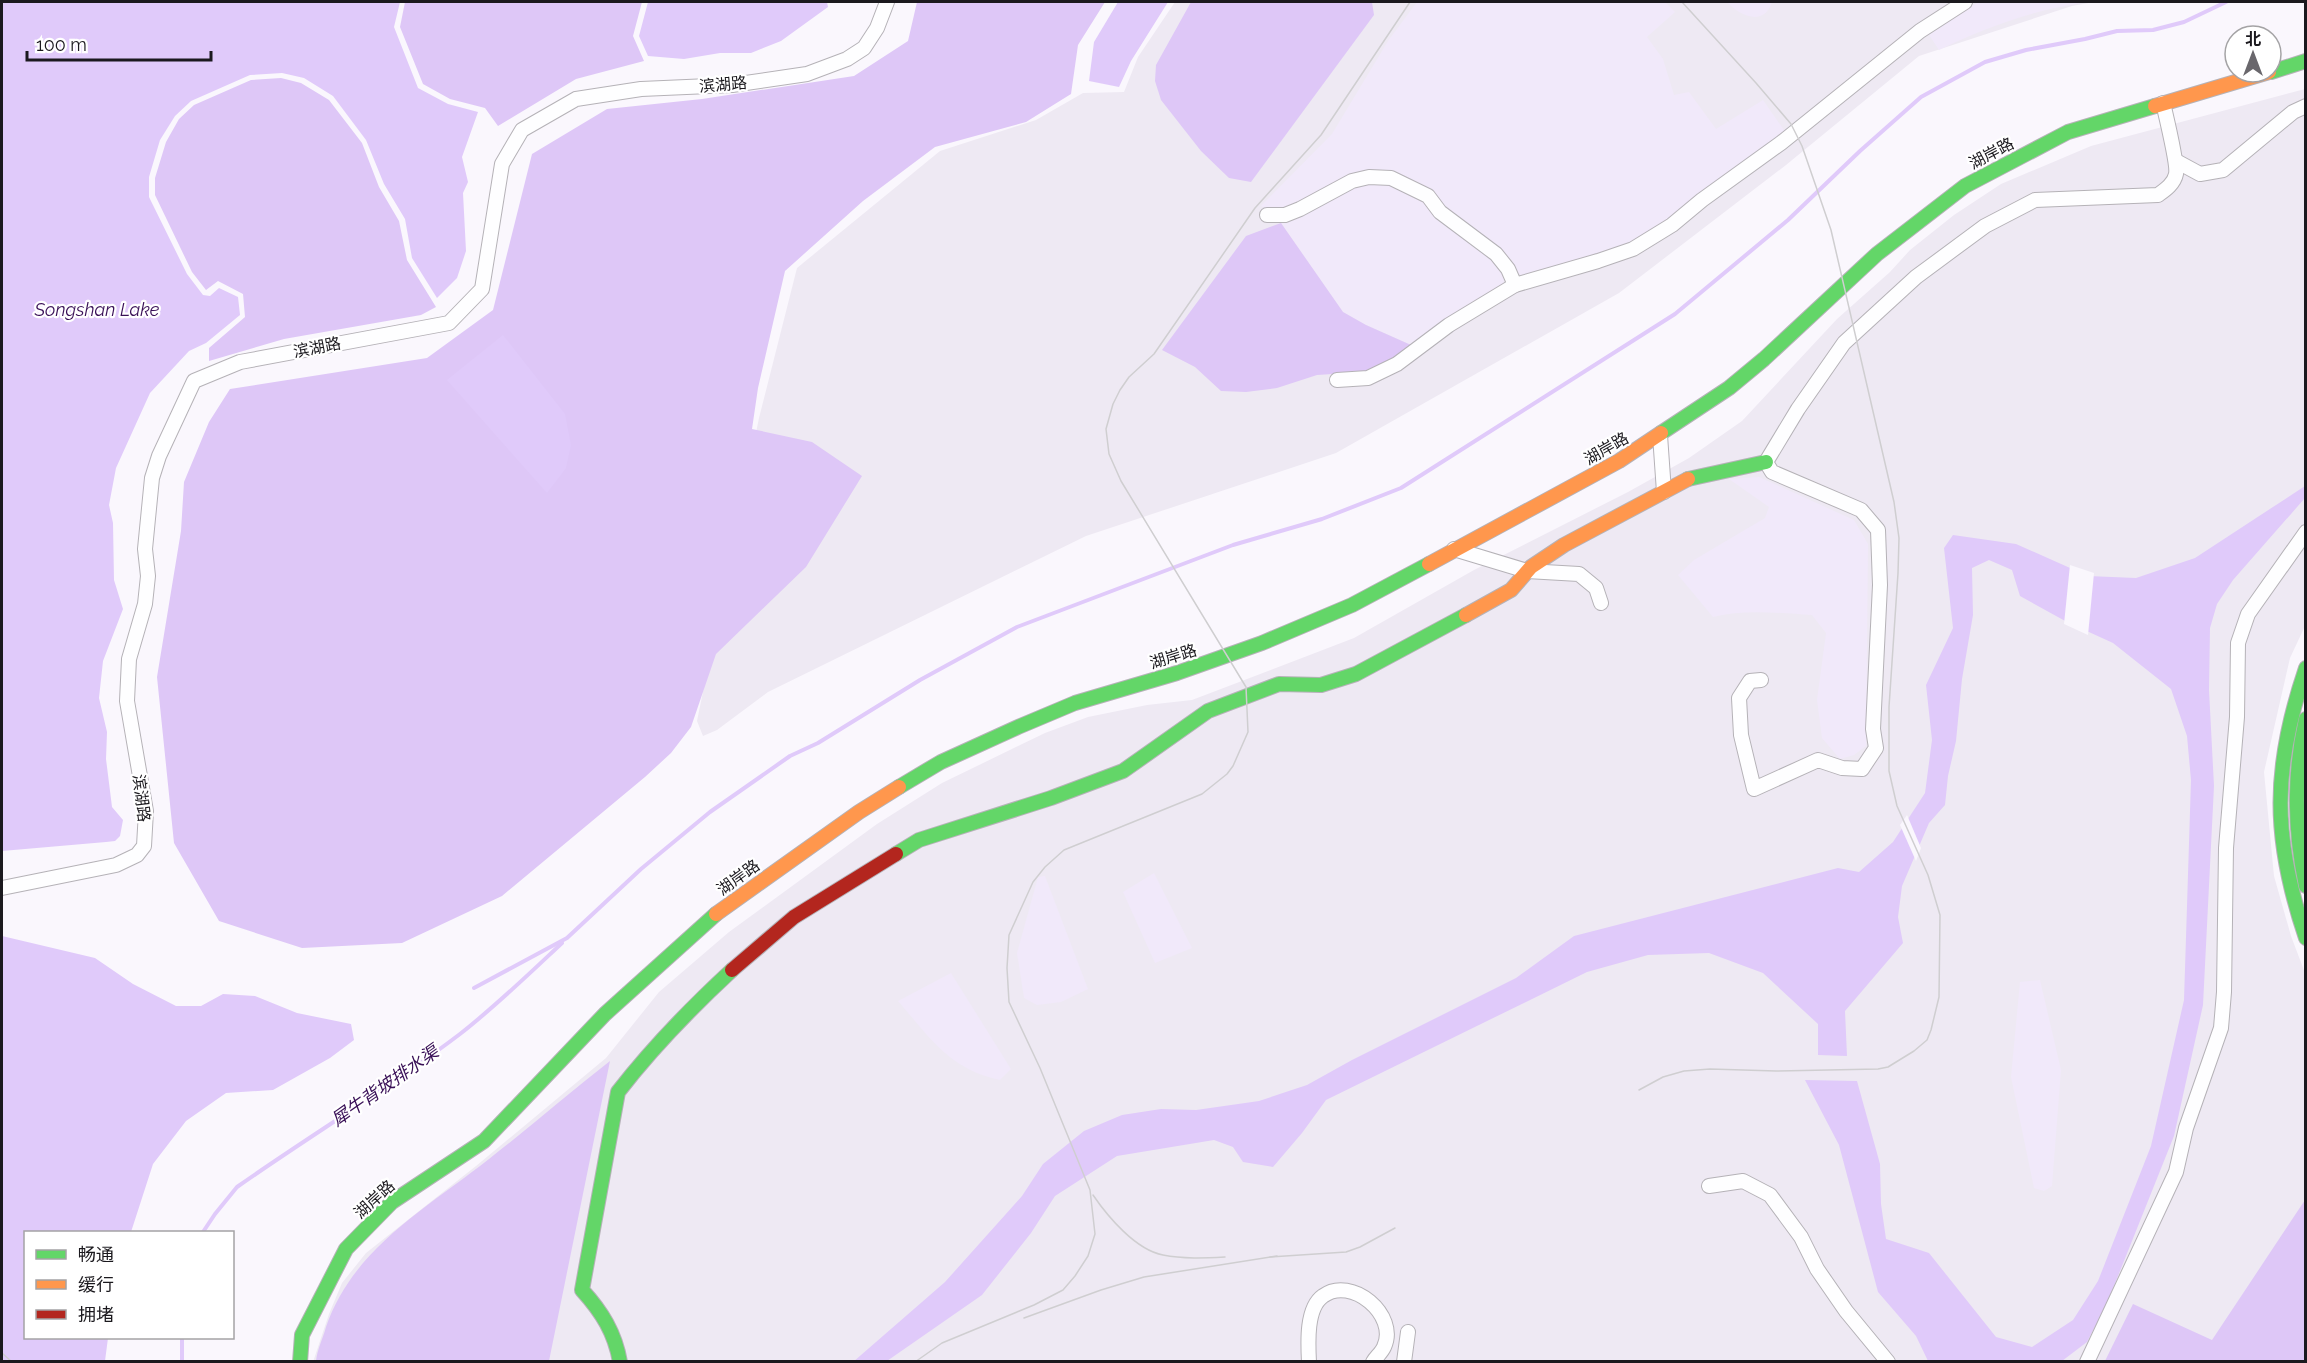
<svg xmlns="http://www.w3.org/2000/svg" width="2307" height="1363" viewBox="0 0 2307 1363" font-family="Raleway,'Noto Sans SC',sans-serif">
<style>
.built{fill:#eee9f3}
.green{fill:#f1e9fa}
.forest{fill:#dec7f7}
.water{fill:#e0cafa}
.pier{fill:#faf7fd}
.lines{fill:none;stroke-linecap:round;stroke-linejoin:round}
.stream{stroke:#e0cafa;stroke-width:4}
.street-casing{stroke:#b5b2b7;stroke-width:16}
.fast-casing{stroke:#b5b2b7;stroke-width:16}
.slow-casing{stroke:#b5b2b7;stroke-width:16}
.jam-casing{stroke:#b5b2b7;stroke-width:16}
.street{stroke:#fefeff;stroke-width:14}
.fast{stroke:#63d668;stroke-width:14}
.slow{stroke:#ff974d;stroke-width:14}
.jam{stroke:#b3261e;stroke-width:14}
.tram{stroke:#cfced0;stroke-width:1.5}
.labels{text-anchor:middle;stroke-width:4.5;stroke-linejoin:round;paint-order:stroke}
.street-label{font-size:16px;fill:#1b191e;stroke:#fff}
.water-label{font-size:18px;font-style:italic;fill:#391057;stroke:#fff}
</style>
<rect width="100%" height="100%" fill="#faf7fd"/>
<g class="built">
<path d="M1175,2h919l-22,4 -153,50 -133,109 -167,128 -283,160 -250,83 -318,156 -51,38 -14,6 -6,-15 62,-303 38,-150 143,-117 96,-31 47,-27 41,-1 14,-35z"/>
<path d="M2305,89v537l-15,32 -26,114 10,104 17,60 14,37v388l-1992,1 16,-48 13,-31 24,-30 110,-87 130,-108 53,-66 70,-60 148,-108 65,-41 103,-50 43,-16 59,-12 45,-5 162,-62 120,-68 154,-78 61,-34 53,-37 95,-102 53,-47 20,-22 44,-35 47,-31 90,-38z"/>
</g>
<g class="green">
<path d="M1417,2h248l10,10 -28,25 16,22 11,36 15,-3 27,37 47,-29 23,33 -137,99 -25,14 -103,29 -5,-3 -4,-12 -27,-17 -69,-61 -27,-9 -103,36 -14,3 -11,-6 71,-72 56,-93z"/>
<path d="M1727,2h45c-8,25 -32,14 -45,0z"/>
<path d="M1978,2h110c-52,7 -102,25 -149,48l-10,-15z"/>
<path d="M1371,180c7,1 16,1 23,3 33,10 88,64 112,91l-4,13 -91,58 -45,-20 -23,-13 -62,-89 22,-9 23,-16z"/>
<path d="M1759,477l95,43 14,24 -2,202 -12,9 -14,4 -18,-21 -5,-38 9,-67 -14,-18c-32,-2 -68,-6 -99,2l-35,-42 16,-15 71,-42 4,-11 -40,-28z"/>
<path d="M1154,873l38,75 -37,15 -32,-71z"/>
<path d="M1045,876l43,113 -27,13 -24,3 -13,-7 -7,-45 21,-76z"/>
<path d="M951,973l60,96 -11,11c-51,-11 -70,-42 -102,-79z"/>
<path d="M2040,980l21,90 -9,116 -8,5 -10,-3 -23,-111 9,-95z"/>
</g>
<g class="forest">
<path d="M405,2h237l-9,34 11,25 -68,18 -78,47 -13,-18 -35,-9 -27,-15 -23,-57z"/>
<path d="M917,2h188l-27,43 -7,49 -45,28 -91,25 -72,54 -78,70 -27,117 -6,41 60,13 50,34 -56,91 -90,87 -25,73 -20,26 -26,24 -143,119 -100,47 -100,5 -83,-27 -45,-78 -17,-166 24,-146 3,-49 25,-60 21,-33 197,-31 66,-48 39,-156 75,-45 95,-10 152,-23 54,-35z"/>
<path d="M1191,2h181l2,13 -123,167 -22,-4 -28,-27 -40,-51 -6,-19 1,-16z"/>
<path d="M281,78l20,5 28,17 33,43 17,44 20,34 8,39 29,47 -15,8 -137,24 -75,22v-13l36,-31 -2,-23 -25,-13 -12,9 -14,-18 -37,-77v-17l11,-36 13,-23 15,-14 57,-25z"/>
<path d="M1281,223l62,89 23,13 45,20 -27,19 -20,8 -47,3 -40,13 -31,4 -25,-1 -26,-24 -33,-17 84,-114z"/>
<path d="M610,1061l-61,300h-233c1,-11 7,-23 10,-34 27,-79 101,-119 163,-168 41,-32 80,-66 121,-98z"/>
<path d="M2305,1200v161h-200l28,-57 79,36z"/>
</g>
<g class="water">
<path d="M2,2h398l-6,25 24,61 30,16 30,8 -16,45 6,25 -5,11 3,58 -9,27 -20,20 -25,-40 -7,-39 -21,-35 -18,-44 -33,-44 -29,-18 -22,-5 -32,2 -59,26 -16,15 -15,24 -11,37v20l38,77 16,21 7,1 9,-8 19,9 2,18 -34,28 -17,8 -39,42 -34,75 -7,37 4,18 1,57 9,29 -20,52 -4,37 8,34 -1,27 6,48 11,13 -3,16 -5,5 -9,1 -104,9z"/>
<path d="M648,2h179l1,5 -47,34 -30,12h-31l-36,6 -36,-3 -9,-20z"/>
<path d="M1118,2h50l-37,59 -12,26 -30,-6 5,-39z"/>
<path d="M503,335l62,79 6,31 -5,23 -19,25 -100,-113z"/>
<path d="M2305,486v12l-72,82 -16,24 -7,24 -1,62 5,96 -11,219 -29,131 -66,165 -21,41 -25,19h-134l-12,-25 -38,-44 -39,-147 -34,-65 52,1 23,83 1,40 5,35 43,14 67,84 36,10 41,-27 25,-39 53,-135 33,-146 7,-220 -4,-44 -16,-47 -58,-46 -46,-21 -47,-26 -8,-26 -23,-10 -17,8 1,47 -11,64 -6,62 -8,35 -3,29 -16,18 -27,63 -4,31 5,26 -58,68 2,45 -29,-1v-31l-55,-51 -54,-20 -61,2 -61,17 -261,128 -24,33 -29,34 -30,-5 -10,-15 -19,-7 -97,16 -62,40 -24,37 -49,62 -95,66 -34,1 92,-80 77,-86 21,-32 41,-33 38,-16 39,-6 35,1 63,-9 48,-16 45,-25 164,-82 58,-42 264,-68 21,4 34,-30 32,-49 7,-53 -6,-55 27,-57 -9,-80 9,-13 63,9 72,32 48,2 59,-20z"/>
<path d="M2,936l93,22 38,26 43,22h25l22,-12 32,2 42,17 54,11 3,16 -24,18 -57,32 -47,3 -40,28 -33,43 -22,68h-105v106h82l-3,23h-103z"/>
</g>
<g class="pier">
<path d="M2070,565l24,8 -6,62 -24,-11z"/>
<path d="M1907,815l14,33 -5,13 -16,-36z"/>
</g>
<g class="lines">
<g class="stream">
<path d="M474,988l93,-50 74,-69 69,-57 80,-56 28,-13 102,-63 97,-53 216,-82 89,-26 79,-31 274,-174 113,-94 72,-69 61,-54 64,-35 41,-12 59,-11 32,-8 36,-1 31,-8 42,-20"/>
<path d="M203,1232l12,-18 22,-27c74,-52 151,-98 223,-153 36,-28 69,-60 102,-91"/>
<path d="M182,1362v-24"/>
</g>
<g class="street-casing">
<g id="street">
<path d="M2176,161l24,13 23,-4 70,-58 13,-6"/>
<path d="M1267,215h18l15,-6 52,-28 17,-4 22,1 37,18 12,16 56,42 12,15 7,16"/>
<path d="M1337,380l31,-2 29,-14 52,-39 66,-40 83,-24 35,-12 39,-24 30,-25 79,-57 139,-112 45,-29"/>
<path d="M1660,435l4,57"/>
<path d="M1454,549l73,22 52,3 17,14 5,15"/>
<path d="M1761,680l-11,1 -11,17 2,37 13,54 64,-29 24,8 20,1 14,-21 -3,-19 7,-144 -2,-55 -17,-20 -89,-38 -6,-10 32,-53 46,-66 72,-66 69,-51 50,-26 123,-5c7,-5 16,-11 18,-21 2,-9 -10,-58 -13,-71"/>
<path d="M2,888l114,-23 21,-10 7,-9 2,-35 -19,-110 2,-42 16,-55 3,-28 -3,-27 7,-71 7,-22 35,-75 46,-19 209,-39 33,-34 20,-125 20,-34 54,-31 65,-10 91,-4 75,-11 40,-15 17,-11 13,-20 10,-26"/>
<path d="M1709,1186l34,-5 27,14 31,42 16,32 29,42 42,51"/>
<path d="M1309,1362c-1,-19 -3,-54 14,-66 28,-21 76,19 61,51 -2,5 -8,10 -11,15"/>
<path d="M1404,1362l4,-30"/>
<path d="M2087,1362l89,-190 10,-44 35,-100 3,-36 2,-144 11,-131 1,-74 10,-29 58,-82"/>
</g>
</g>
<g class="fast-casing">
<g id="fast">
<path d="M2271,72l35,-11"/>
<path d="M1661,433l68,-45 35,-29 113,-105 88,-68 103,-54 87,-26"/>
<path d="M1688,479l78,-17"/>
<path d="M2306,668c-34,100 -34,170 0,270"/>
<path d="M2306,719c-13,57 -12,110 0,167"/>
<path d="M899,787l42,-25 77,-35 57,-24 102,-30 85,-30 90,-38 77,-41"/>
<path d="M896,854l23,-14 132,-42 72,-27 85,-60 71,-27 42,1 35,-11 110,-59"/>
<path d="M300,1362l2,-27 44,-86 46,-47 92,-61 121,-127 111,-100"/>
<path d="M620,1362c-5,-29 -18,-50 -38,-72l36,-198c34,-44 73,-84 114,-122"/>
</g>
</g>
<g class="slow-casing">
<g id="slow">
<path d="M2155,106l114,-34"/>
<path d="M1429,564l190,-103 42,-28"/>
<path d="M1466,615l45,-25 20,-23 33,-22 124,-66"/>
<path d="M716,914l143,-102 40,-25"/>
</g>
</g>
<g class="jam-casing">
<path id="jam" d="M732,970l62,-53 102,-63"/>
</g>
<use href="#street" class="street"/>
<use href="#fast" class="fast"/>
<use href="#slow" class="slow"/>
<use href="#jam" class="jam"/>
<g class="tram">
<path d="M1639,1090l24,-13 21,-6 26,-2 66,2 102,-2 10,-2 26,-16 13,-11 4,-10 8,-33 1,-82 -12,-40 -31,-69 -8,-35v-64l9,-134 1,-35 -5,-36 -63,-272 -29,-84 -11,-22 -35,-41 -74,-81"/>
<path d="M1093,1195c15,22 43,55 70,60 20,4 42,3 62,2"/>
<path d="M1270,1257l76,-5 14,-5 35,-19"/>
<path d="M1024,1318l77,-28 43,-13 133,-21"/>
<path d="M2,1353l10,9"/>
<path d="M915,1362l27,-19 92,-38 29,-15 12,-14 13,-20 7,-22 -5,-44 -50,-122 -31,-66 -2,-34 2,-33 24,-53 12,-15 19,-17 138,-56 25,-20 6,-8 15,-34 -2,-45 -125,-206 -12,-27 -3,-25 7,-25 7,-14 9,-13 25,-23 101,-146 66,-73 89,-133"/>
</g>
</g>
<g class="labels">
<g class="street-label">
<text transform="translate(723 84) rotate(-5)" y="6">滨湖路</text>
<text transform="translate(1991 153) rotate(-28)" y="6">湖岸路</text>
<text transform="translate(317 347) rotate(-11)" y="6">滨湖路</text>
<text transform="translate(1606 448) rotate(-30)" y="6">湖岸路</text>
<text transform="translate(1173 656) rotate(-17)" y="6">湖岸路</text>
<text transform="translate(142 798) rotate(83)" y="6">滨湖路</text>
<text transform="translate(738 877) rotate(-36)" y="6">湖岸路</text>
<text transform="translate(374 1199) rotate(-42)" y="6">湖岸路</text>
</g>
<g class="water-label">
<text x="97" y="316">Songshan Lake</text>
<text transform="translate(385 1086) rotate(-35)" y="6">犀牛背坡排水渠</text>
</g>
</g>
<rect width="2307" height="1363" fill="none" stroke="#1b191e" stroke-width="6"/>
<rect x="24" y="1231" width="210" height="108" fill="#ffffff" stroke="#a4a3a5" stroke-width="1.5"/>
<rect x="36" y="1250" width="30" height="9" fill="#63d668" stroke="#a4a3a5" stroke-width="1.5"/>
<text x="78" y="1261" font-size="18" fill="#1b191e">畅通</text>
<rect x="36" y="1280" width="30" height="9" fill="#ff974d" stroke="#a4a3a5" stroke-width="1.5"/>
<text x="78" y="1291" font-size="18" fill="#1b191e">缓行</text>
<rect x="36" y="1310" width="30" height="9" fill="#b3261e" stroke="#a4a3a5" stroke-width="1.5"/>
<text x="78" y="1321" font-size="18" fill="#1b191e">拥堵</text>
<g transform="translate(2253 54)"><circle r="28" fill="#ffffff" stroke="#a4a3a5" stroke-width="1.5"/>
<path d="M0-4.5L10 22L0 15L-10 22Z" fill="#69676c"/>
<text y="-9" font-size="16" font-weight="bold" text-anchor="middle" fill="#1b191e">北</text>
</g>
<path d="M27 51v9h184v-9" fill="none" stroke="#1b191e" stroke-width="3"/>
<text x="36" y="51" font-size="18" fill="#1b191e" stroke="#ffffff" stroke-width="4.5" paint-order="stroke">100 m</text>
</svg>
